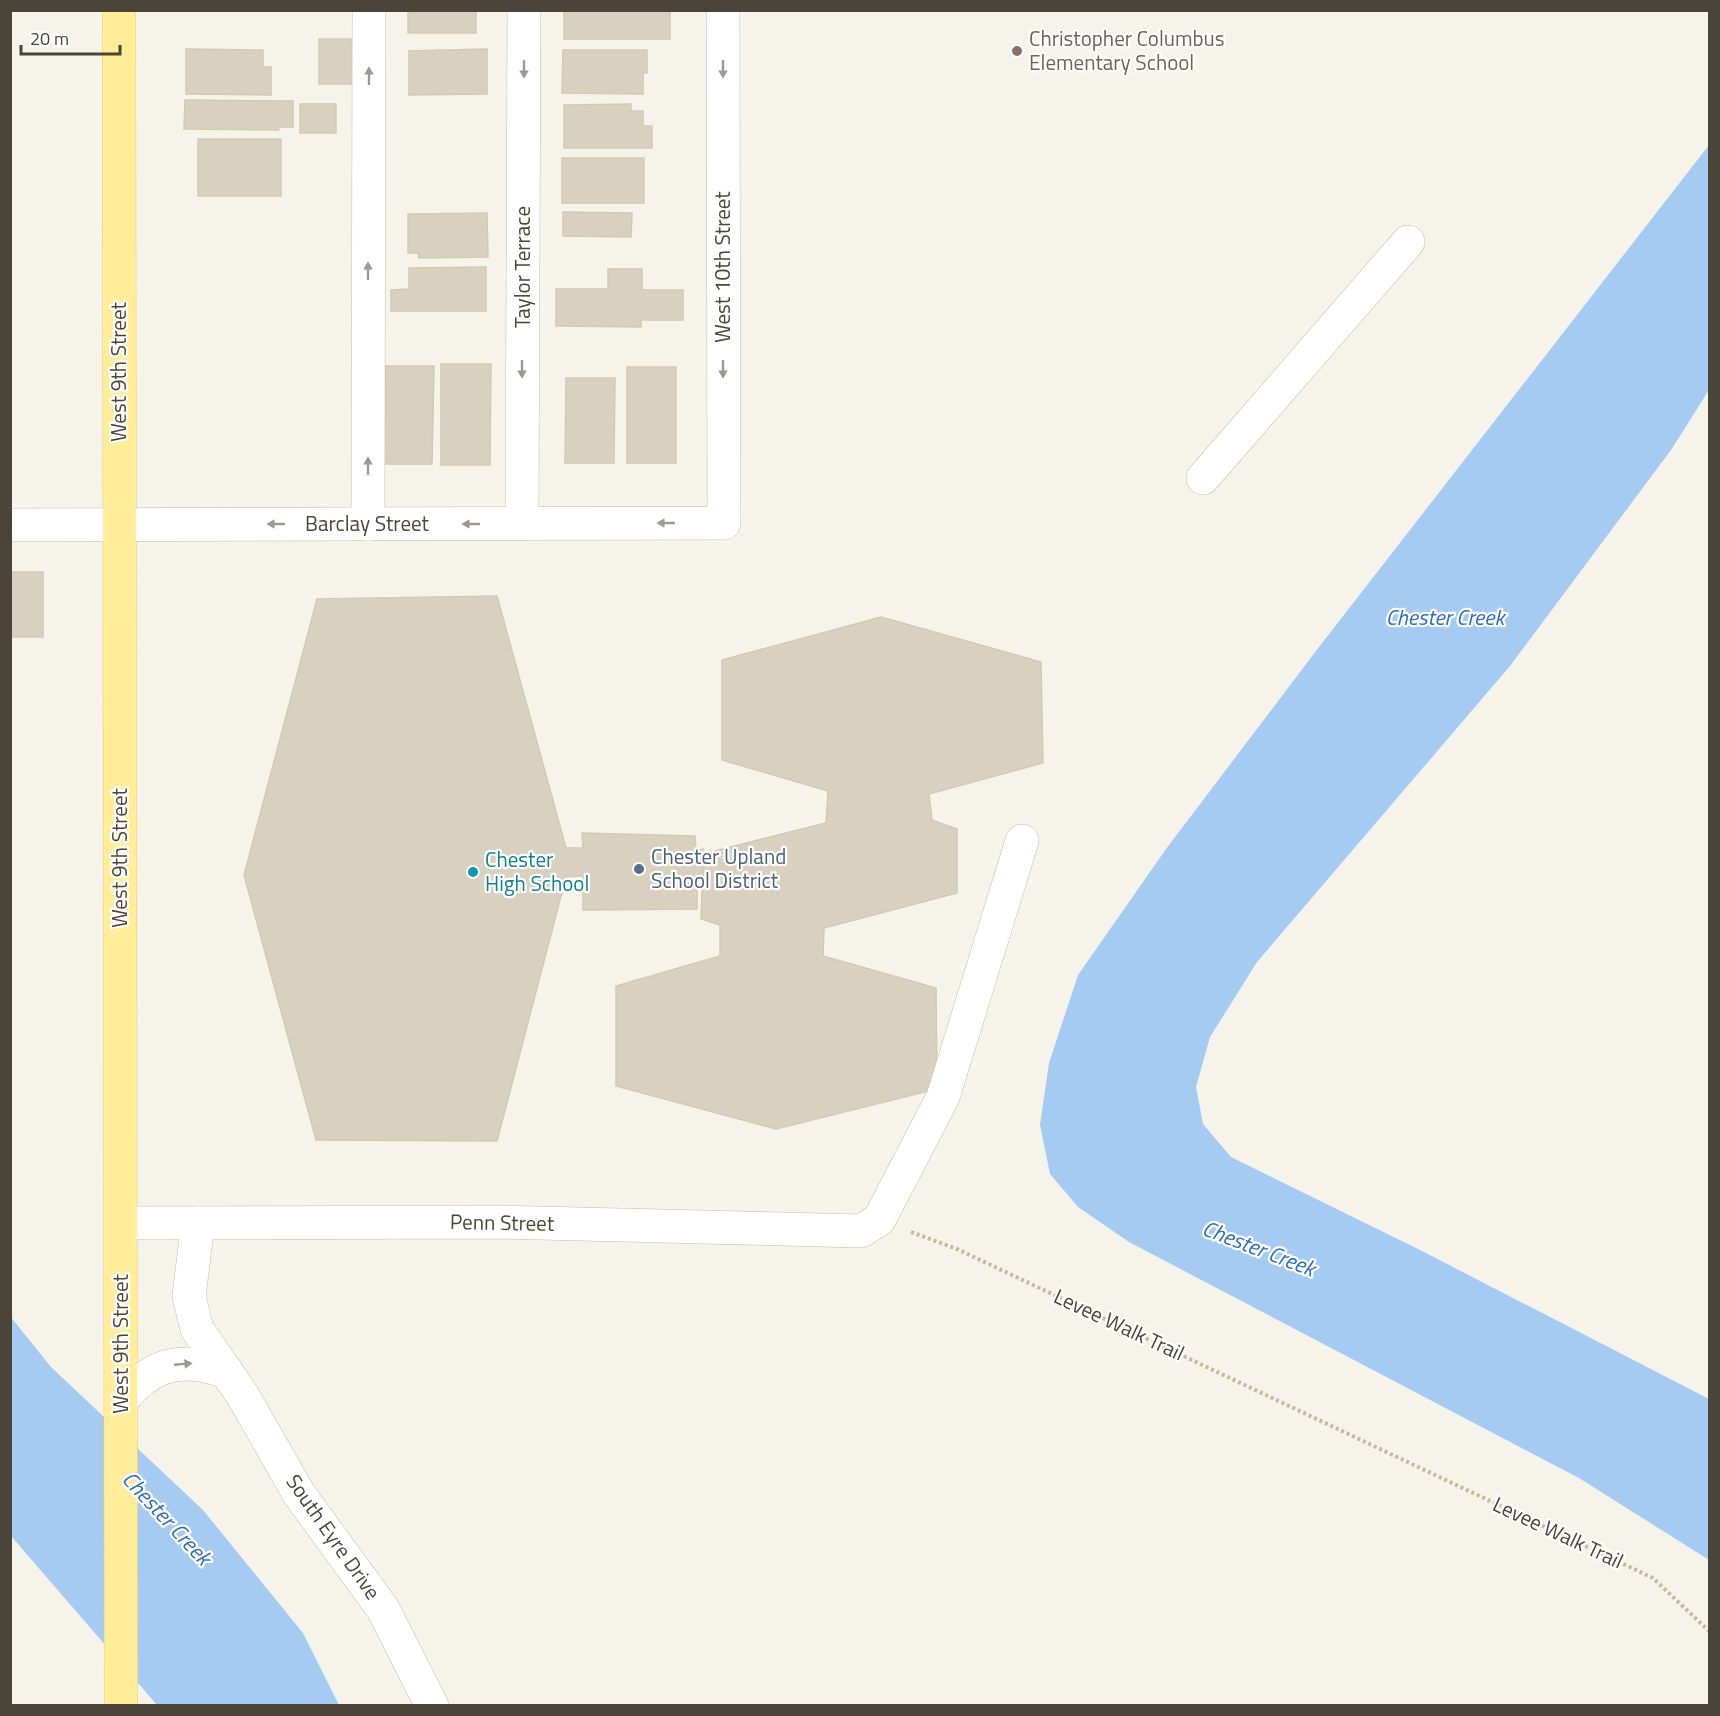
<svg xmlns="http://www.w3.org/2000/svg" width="1720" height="1716" viewBox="0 0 1720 1716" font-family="'Titillium Web',sans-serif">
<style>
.water{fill:#a6cbf3}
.building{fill:#d8d1bf;stroke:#d3cab2;stroke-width:1.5}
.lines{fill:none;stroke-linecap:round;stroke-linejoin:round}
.minor-casing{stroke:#c2bdac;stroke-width:34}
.major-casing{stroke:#e8cf66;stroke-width:34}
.path{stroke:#c4ba9d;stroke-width:4;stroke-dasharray:3 3;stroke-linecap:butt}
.minor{stroke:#fff;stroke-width:33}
.major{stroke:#ffed9a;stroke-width:33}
.oneway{fill:#9b9992}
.education-dot{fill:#8d6e63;stroke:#fff;stroke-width:2}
.service-dot{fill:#5c6f8a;stroke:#fff;stroke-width:2}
.culture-dot{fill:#0f9aa8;stroke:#fff;stroke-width:2}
.labels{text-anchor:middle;stroke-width:4.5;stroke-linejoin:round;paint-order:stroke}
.education-label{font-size:21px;fill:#785e54;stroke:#fff;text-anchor:start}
.street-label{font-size:21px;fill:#4a4538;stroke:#fff}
.service-label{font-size:21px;fill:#4e5e75;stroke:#fff;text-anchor:start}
.culture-label{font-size:21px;fill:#0d838f;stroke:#fff;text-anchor:start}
.water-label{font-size:22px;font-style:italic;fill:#2c6fbb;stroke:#fff}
</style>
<rect width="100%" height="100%" fill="#f6f3eb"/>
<g class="water">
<path d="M1709,145v245l-38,60 -161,216 -253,296 -47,75 -14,50 7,37 28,33 189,93 289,149v161l-130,-82 -450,-236 -51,-35 -28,-33 -10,-49 9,-62 29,-88 88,-126 153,-202z"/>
<path d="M10,1316l41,51 152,143 100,123 36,72h-182l-146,-169z"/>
</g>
<g class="building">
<rect x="408" y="10" width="68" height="23"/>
<rect x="564" y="10" width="106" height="29"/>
<rect x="319" y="39" width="35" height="45"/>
<path d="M186,49l77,1v17h8v28l-85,-1z"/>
<path d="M487,49v45l-78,1v-44z"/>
<path d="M563,50h84v23h-4v21l-81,-1z"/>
<path d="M185,100l108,1v26h-15l1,3 -95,-1z"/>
<rect x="300" y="104" width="36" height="29"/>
<path d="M631,104v7h12v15h9v22h-88v-43z"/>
<rect x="198" y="139" width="83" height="57"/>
<rect x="562" y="158" width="82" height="45"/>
<path d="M563,212l69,1 -1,24 -68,-1z"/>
<path d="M487,213l1,44 -69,1 -1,-5h-10v-39z"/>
<path d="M486,267v44h-95v-21l18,-1v-21z"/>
<path d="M608,269h34v21h41v30h-42v7l-85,-1v-37h52z"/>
<path d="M441,364h50l-1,101h-49z"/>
<path d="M385,366h49l-2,98h-48z"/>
<rect x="627" y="367" width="49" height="96"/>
<path d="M566,378h49l-1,85h-49z"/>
<rect x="10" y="572" width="33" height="65"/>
<path d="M497,596l69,252h17l-1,-15 113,3 1,14 7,-1v5l123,-31 2,-32 -106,-31v-100l159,-43 160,45 2,101 -114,31 3,26 25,9v64l-133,35 -1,28 113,32 1,101 -161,40 -160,-43v-100l104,-30v-31l-19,-6 2,-51 -6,15v26l-114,1v-34l-17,1 -69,264 -181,-1 -72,-265 73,-276z"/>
</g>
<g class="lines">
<g class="minor-casing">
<g id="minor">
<path d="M1203,478l205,-236"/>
<path d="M368,524l1,-514"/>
<path d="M522,524l2,-514"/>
<path d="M10,525l714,-2 -1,-513"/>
<path d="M121,1223l381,-1 359,9 18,-11 64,-123 79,-256"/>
<path d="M198,1223l-9,73 8,33 46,67 56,98 84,115 49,97"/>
<path d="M121,1401c31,-38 60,-45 106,-29"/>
</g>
</g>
<g class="major-casing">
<path id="major" d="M119,10l2,1696"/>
</g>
<path class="path" d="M911,1232l46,17 696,329 57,54"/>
<use href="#minor" class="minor"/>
<use href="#major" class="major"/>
</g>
<defs><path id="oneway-solid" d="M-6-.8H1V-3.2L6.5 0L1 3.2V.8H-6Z" transform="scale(1.5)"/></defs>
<g class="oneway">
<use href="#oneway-solid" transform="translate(524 69) rotate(90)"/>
<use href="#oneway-solid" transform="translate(723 69) rotate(90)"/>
<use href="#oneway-solid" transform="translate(369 76) rotate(-90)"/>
<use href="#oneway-solid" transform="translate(368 271) rotate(-90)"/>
<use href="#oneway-solid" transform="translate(522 369) rotate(90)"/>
<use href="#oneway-solid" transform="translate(723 369) rotate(90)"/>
<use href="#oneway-solid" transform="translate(368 466) rotate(-90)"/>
<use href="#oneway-solid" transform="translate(666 523) rotate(180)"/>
<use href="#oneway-solid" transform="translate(276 524) rotate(180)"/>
<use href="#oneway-solid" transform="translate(471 524) rotate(180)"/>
<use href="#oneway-solid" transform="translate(183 1364) rotate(-5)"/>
</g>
<circle class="education-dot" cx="1017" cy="51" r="6"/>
<circle class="service-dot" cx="639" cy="869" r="6"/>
<circle class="culture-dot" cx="473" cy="872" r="6"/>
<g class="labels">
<g class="education-label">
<text x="1029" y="46">Christopher Columbus<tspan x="1029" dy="24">Elementary School</tspan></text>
</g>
<g class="street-label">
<text transform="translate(523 267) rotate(-90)" y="7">Taylor Terrace</text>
<text transform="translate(723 267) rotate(-90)" y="7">West 10th Street</text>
<text transform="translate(119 372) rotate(-90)" y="7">West 9th Street</text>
<text x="367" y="531">Barclay Street</text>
<text transform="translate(120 858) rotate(-90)" y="7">West 9th Street</text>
<text transform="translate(502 1223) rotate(1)" y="7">Penn Street</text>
<text transform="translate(1119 1325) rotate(25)" y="7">Levee Walk Trail</text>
<text transform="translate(121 1344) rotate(-90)" y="7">West 9th Street</text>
<text transform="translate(1558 1533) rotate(25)" y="7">Levee Walk Trail</text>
<text transform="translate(333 1537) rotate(55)" y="7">South Eyre Drive</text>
</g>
<g class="service-label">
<text x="651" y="864">Chester Upland<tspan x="651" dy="24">School District</tspan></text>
</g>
<g class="culture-label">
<text x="485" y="867">Chester<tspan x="485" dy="24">High School</tspan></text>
</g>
<g class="water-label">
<text x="1445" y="625">Chester Creek</text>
<text transform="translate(1259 1248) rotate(21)" y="8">Chester Creek</text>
<text transform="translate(167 1518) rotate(47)" y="8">Chester Creek</text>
</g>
</g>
<rect width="1720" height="1716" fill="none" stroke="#4a4538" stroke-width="24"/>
<path d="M21 45v9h99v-9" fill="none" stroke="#4a4538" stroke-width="3"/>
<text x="30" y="45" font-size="18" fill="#4a4538" stroke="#ffffff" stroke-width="4.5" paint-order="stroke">20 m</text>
</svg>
